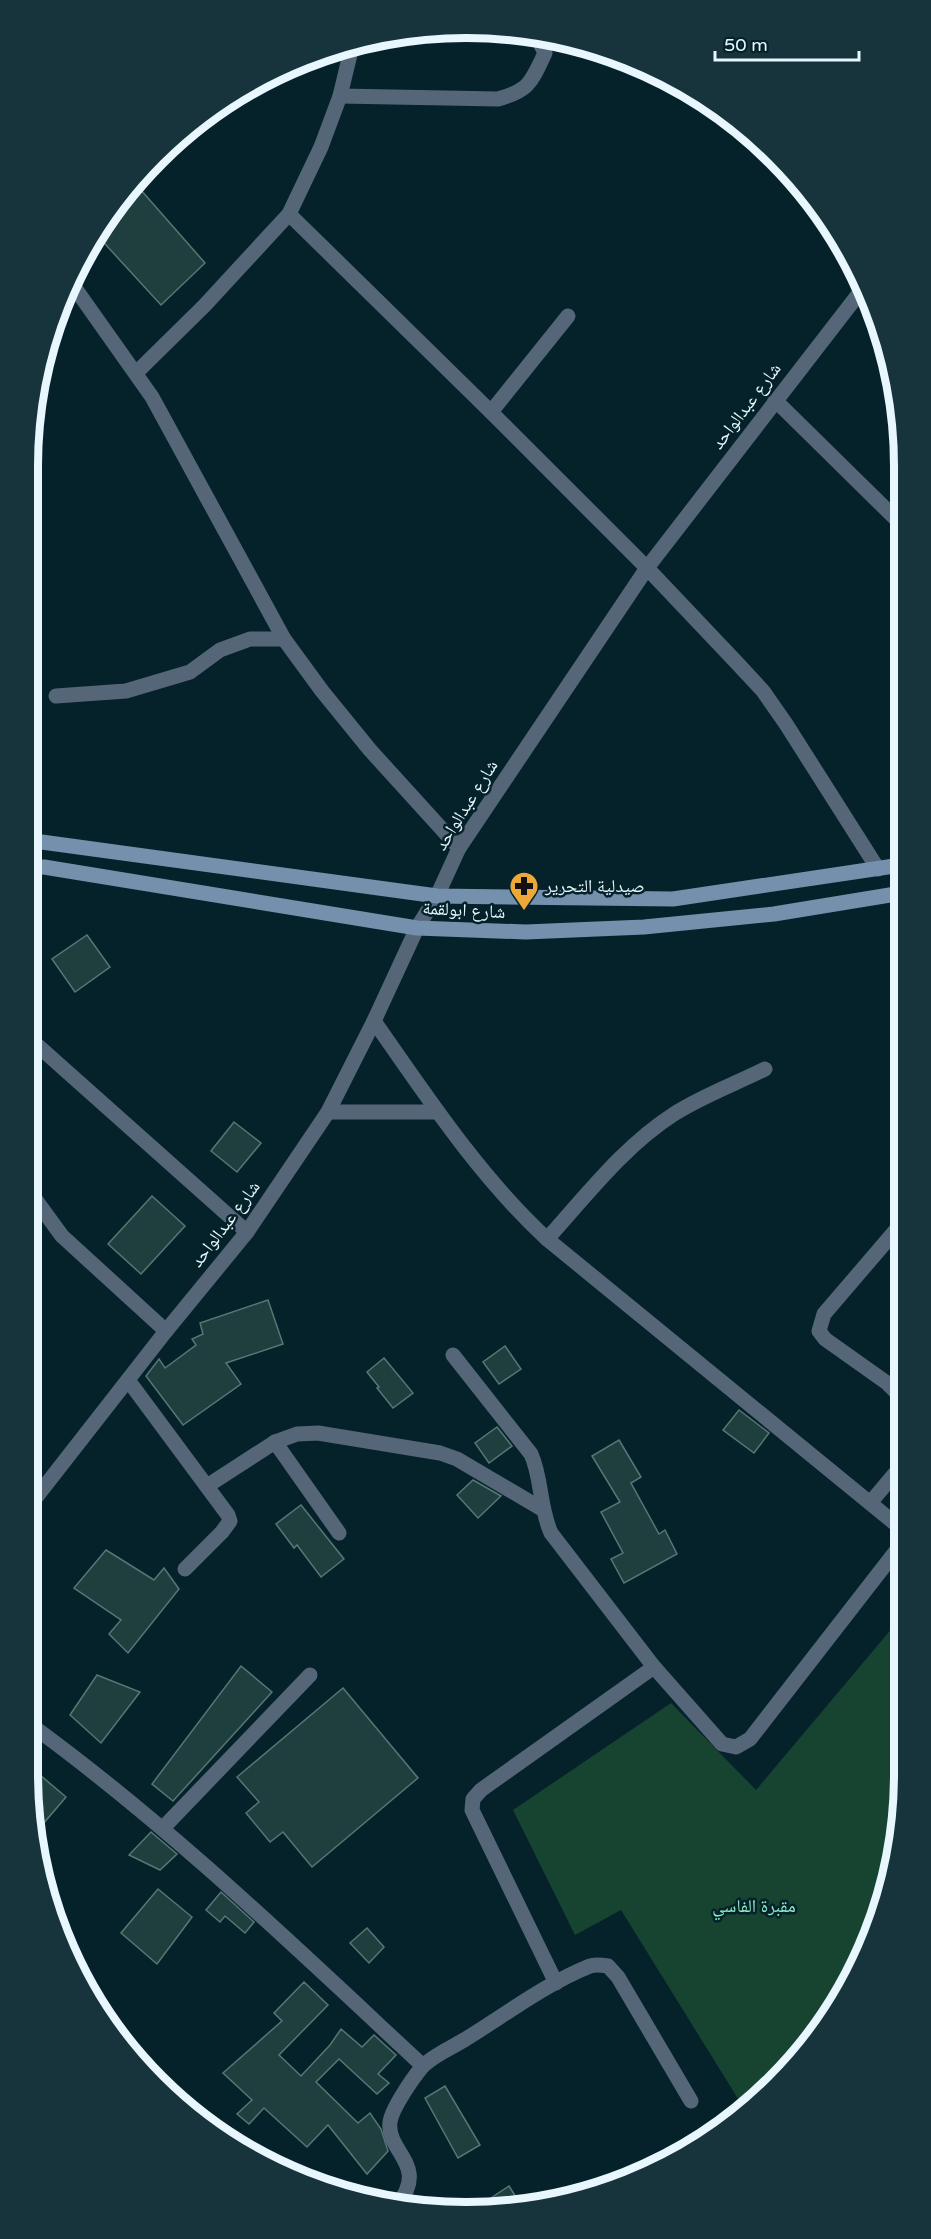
<svg xmlns="http://www.w3.org/2000/svg" width="931" height="2239" viewBox="0 0 931 2239" font-family="'Varela Round','Noto Naskh Arabic',sans-serif">
<style>
.green{fill:#174331}
.building{fill:#1f3f3e;stroke:#567775;stroke-width:1.5}
.lines{fill:none;stroke-linecap:round;stroke-linejoin:round}
.street{stroke:#566679;stroke-width:15}
.secondary{stroke:#7590ad;stroke-width:15}
.labels{text-anchor:middle;stroke-width:5;stroke-linejoin:round;paint-order:stroke}
.street-label{font-size:18px;fill:#e7f7fd;stroke:#05222b}
.poi-label{font-size:18px;fill:#e7f7fd;stroke:#05222b;text-anchor:start}
.park-label{font-size:18px;fill:#8eedc2;stroke:#05222b}
.rim{fill:none;stroke:#e7f7fd;stroke-width:8}
</style>
<rect width="100%" height="100%" fill="#05222b"/>
<path class="green" d="M904,1614v159l-23,141 -68,127 -58,62 -10,7 -124,-200 -46,25 -62,-125 158,-107 85,87z"/>
<g class="building">
<path d="M133,181l72,82 -44,42 -66,-72z"/>
<path d="M87,935l23,32 -35,25 -23,-33z"/>
<path d="M234,1122l27,21 -24,29 -26,-21z"/>
<path d="M152,1196l33,30 -44,48 -33,-30z"/>
<path d="M268,1300l15,44 -57,19 15,21 -58,41 -37,-49 13,-17 6,9 31,-23 -4,-6 11,-5 -3,-11z"/>
<path d="M505,1346l16,23 -22,15 -16,-22z"/>
<path d="M384,1358l29,35 -20,15 -16,-20 2,-1 -12,-15z"/>
<path d="M739,1410l30,23 -15,20 -31,-23z"/>
<path d="M497,1427l15,19 -23,17 -14,-20z"/>
<path d="M619,1440l22,37 -10,6 28,51 6,-4 12,24 -53,29 -13,-24 12,-6 -22,-41 19,-10 -28,-46z"/>
<path d="M473,1480l28,16 -23,22 -21,-23z"/>
<path d="M301,1505l43,54 -23,18 -24,-32 -3,3 -18,-24z"/>
<path d="M106,1550l48,30 10,-12 15,21 -51,64 -19,-19 12,-14 -47,-32z"/>
<path d="M241,1666l31,26 -99,109 -21,-17z"/>
<path d="M97,1675l43,17 -39,51 -31,-28z"/>
<path d="M343,1688l75,90 -106,89 -29,-35 -13,10 -24,-29 13,-11 -22,-25z"/>
<path d="M27,1764l39,33 -29,34 -10,-58z"/>
<path d="M151,1832l26,22 -17,16 -31,-15z"/>
<path d="M158,1889l34,28 -35,47 -36,-31z"/>
<path d="M221,1892l33,30 -9,11 -20,-17 -5,6 -14,-12z"/>
<path d="M367,1928l17,19 -15,16 -19,-20z"/>
<path d="M304,1982l24,23 -49,50 22,21 29,-31 11,-16 21,18 12,-12 22,20 -18,19 11,9 -12,11 -38,-35 -23,23 42,41 12,-10 11,16 7,22 -21,23 -39,-49 -21,22 -43,-39 -15,16 -12,-10 15,-14 -29,-27 59,-52 -8,-8z"/>
<path d="M445,2086l35,59 -22,13 -33,-60z"/>
<path d="M509,2186l12,19 -42,1z"/>
</g>
<g class="lines">
<g class="street">
<path d="M340,96l158,3c32,-9 33,-17 47,-46l-8,-16 -14,-6"/>
<path d="M289,214l202,198 156,156 91,96 25,27 23,33 92,145"/>
<path d="M70,281l82,116 132,242 38,52 48,59 89,98"/>
<path d="M136,373l69,-68 84,-91 32,-67 19,-51 13,-54"/>
<path d="M775,400l126,124"/>
<path d="M491,412l77,-96"/>
<path d="M56,696l70,-5 64,-19 30,-22 30,-11h34"/>
<path d="M374,1021c53,76 105,155 173,218l356,291"/>
<path d="M27,1036l220,196"/>
<path d="M328,1112h110"/>
<path d="M27,1188l35,48 104,95"/>
<path d="M902,1223l-78,91 -5,17 6,8 62,44 16,16"/>
<path d="M547,1239c39,-43 77,-93 127,-125 28,-18 61,-30 91,-45"/>
<path d="M453,1355l78,99c11,24 8,52 20,79l103,134 68,77 14,3 14,-8 153,-197"/>
<path d="M128,1380l100,135 2,6 -8,11 -37,37"/>
<path d="M275,1442l64,91"/>
<path d="M207,1486l68,-44 22,-8 21,-1 122,20 17,6 85,50"/>
<path d="M870,1503l33,-39"/>
<path d="M27,1509l139,-178 81,-99 81,-120 46,-91 43,-93 20,-32 22,-48 188,-280 217,-281"/>
<path d="M27,1722c142,103 268,225 396,344"/>
<path d="M163,1828l147,-153"/>
<path d="M556,1983l-84,-173 1,-11 8,-9 173,-123"/>
<path d="M397,2206c33,-42 -11,-53 -7,-84 2,-14 23,-44 32,-55 10,-11 29,-19 42,-27 41,-25 81,-56 126,-74 5,-2 12,-1 18,0l10,11 73,124"/>
</g>
<g class="secondary">
<path d="M27,840l410,56 236,3 228,-34"/>
<path d="M27,867h17l373,61 109,4 118,-5 130,-13 128,-21"/>
</g>
</g>
<defs>
<g id="pharmacy-pin" transform="scale(1.5)"><path d="M0 17L-7.5 6A9.5 9.5 0 1 1 7.5 6Z" fill="#eca93a" stroke="#05222b"/><path d="M-2-6h4v4h4v4h-4v4h-4v-4h-4v-4h4Z" fill="#111"/></g>
</defs>
<g fill-rule="evenodd">
<use href="#pharmacy-pin" x="524" y="886"/>
</g>
<g class="labels">
<g class="street-label">
<text transform="translate(746 406) rotate(-53)" y="6">شارع عبدالواحد</text>
<text transform="translate(466 805) rotate(-58)" y="6">شارع عبدالواحد</text>
<text transform="translate(464 910) rotate(3)" y="6">شارع ابولقمة</text>
<text transform="translate(225 1224) rotate(-53)" y="6">شارع عبدالواحد</text>
</g>
<g class="poi-label">
<text x="545" y="892">صيدلية التحرير</text>
</g>
<g class="park-label">
<text x="754" y="1912">مقبرة الفاسي</text>
</g>
</g>
<path d="M0 0H931V2239H0ZM466 38H466A428 428 0 0 1 894 466V1774A428 428 0 0 1 466 2202H466A428 428 0 0 1 38 1774V466A428 428 0 0 1 466 38Z" fill="#17333c" fill-rule="evenodd"/>
<path class="rim" d="M466 38H466A428 428 0 0 1 894 466V1774A428 428 0 0 1 466 2202H466A428 428 0 0 1 38 1774V466A428 428 0 0 1 466 38Z"/>
<path d="M715 51v9h144v-9" fill="none" stroke="#e7f7fd" stroke-width="3"/>
<text x="724" y="51" font-size="18" fill="#e7f7fd" stroke="#05222b" stroke-width="4.5" paint-order="stroke">50 m</text>
</svg>
